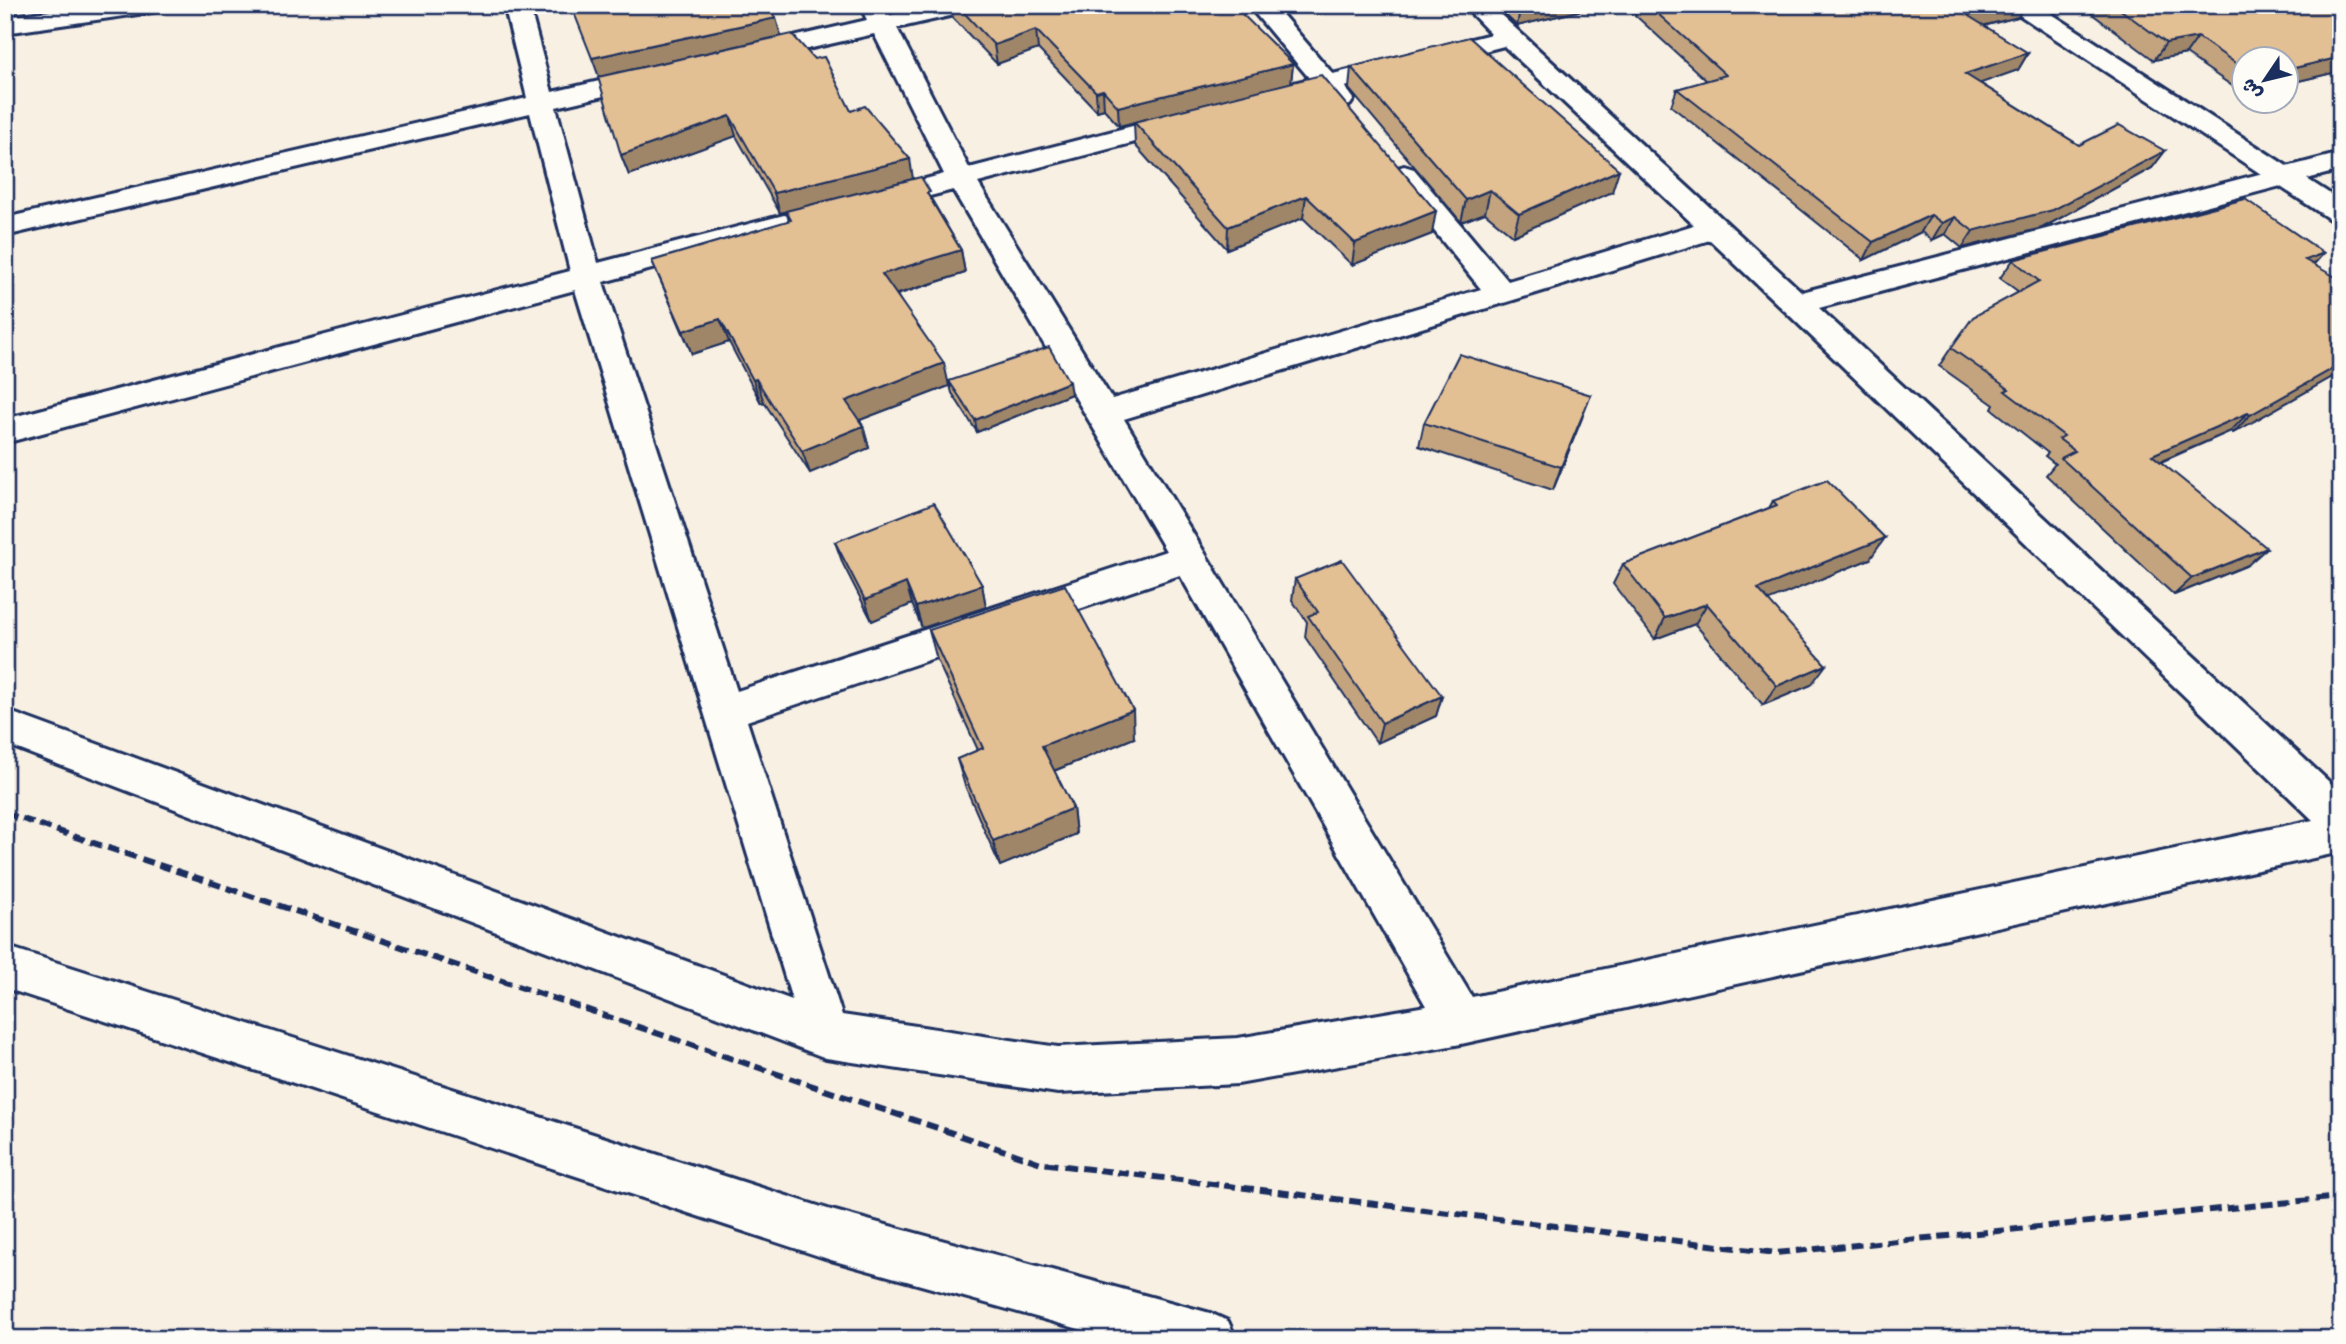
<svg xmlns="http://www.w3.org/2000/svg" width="2346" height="1344" viewBox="0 0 2346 1344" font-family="'Shantell Sans','Playpen Sans Arabic',sans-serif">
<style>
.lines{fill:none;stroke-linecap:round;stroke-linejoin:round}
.street-casing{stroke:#1b2f5e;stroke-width:6}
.secondary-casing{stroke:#1b2f5e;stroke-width:6}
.street{fill:#fdfcf7;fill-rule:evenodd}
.secondary{fill:#fdfcf7;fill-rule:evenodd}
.rail{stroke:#1b2f5e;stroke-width:6;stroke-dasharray:12 6;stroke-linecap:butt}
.wall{fill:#c3a47f;stroke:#1b2f5e;stroke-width:2}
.shaded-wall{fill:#9f8668;stroke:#1b2f5e;stroke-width:2}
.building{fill:#e3bf94;stroke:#1b2f5e;stroke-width:2}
</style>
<rect width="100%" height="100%" fill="#f8f0e3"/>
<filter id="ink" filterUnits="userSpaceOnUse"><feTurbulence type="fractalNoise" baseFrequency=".0143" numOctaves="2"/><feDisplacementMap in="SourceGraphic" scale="14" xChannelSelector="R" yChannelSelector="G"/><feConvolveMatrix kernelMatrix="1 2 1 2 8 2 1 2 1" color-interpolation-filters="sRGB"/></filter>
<g filter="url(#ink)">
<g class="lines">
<g class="street-casing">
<g id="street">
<path d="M95,5h69l-3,5 -9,2 -147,21v-16z"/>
<path d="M504,5h25l23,87 99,-23 9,2 4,6 -4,6 -104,24 42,156 186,-48 10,2 5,7 -5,7 -191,51 134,409 429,-140 -213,-361 -77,20 -10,-3 -4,-6 4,-6 78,-21 -70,-140 -124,28 -9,-3 -4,-5 4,-5 126,-29 -7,-15h25l5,10 43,-10h46l-3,5 -79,18 72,140 218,-56 10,2 4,6 -4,6 -219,57 134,216 369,-110 -87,-108 -4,-6 4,-6 10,-3 10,3 94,112 186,-56 -190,-179 -159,41 9,12 -4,6c-15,3 -19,-1 -29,-13l-42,11 -9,-2 -4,-6 4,-6 40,-10 -62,-74h26l59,69 158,-40 -28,-29h27l312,287 539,-139v17l-522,138 522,485v59l-880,192 -223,40 -180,9 -232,-35 -821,-314v-34l787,290 -217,-710 -570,153v-24l565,-148 -40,-158 -525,123v-18l522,-120zM1710,240l75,71 528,509 -841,177 -348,-578zM1180,575l246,431 -188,32 -180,9 -216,-32 -95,-294z"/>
<path d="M5,946l826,264 379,103 18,8 8,18h-121l-284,-79 -826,-272z"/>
</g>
</g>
<g class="secondary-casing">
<path id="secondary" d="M2009,5h29l303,196v22l-10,-3 -319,-210z"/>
</g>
<use href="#street" class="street"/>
<use href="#secondary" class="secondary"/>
<path class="rail" d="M5,813l1036,350 735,90 565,-56"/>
</g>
<g class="wall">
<path d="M951,5h129l213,59 -2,18 141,152 -80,31 -49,-47 -76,31 -92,-104 -1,-23 -15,4 -15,-17 -7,2 -59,-62 -41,15 -44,-46z"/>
<path d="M1495,5h108l-86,21z"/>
<path d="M1624,5h400l-6,12 -34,9 44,27 -10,17 -38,13 99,62 86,6 -13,17 -110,60 -80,20 -17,-14 -13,6 -11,-8 -57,28 -193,-154 6,-17 30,-8z"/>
<path d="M2043,5h22l-16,4z"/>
<path d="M2080,5h261v66l-55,13 -42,-24v34l-58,-40 -32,6z"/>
<path d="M814,59l37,52 62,67 19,22 29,50 4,23 -68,22 52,91 -89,34 3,6 6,22 -59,25 -46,-71 -3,1 -32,-61 -37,12 -40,-93 137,-40 -3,-10 -6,2 -44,-77 -107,39 -8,-20z"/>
<path d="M1351,67l261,125 -99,44 -28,-23 -24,9 -112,-133z"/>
<path d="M2013,260l301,4 27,108 -108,61 -2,-2 -70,31 87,103 -74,30 -128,-120 9,-11 -10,-8 3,-3 -56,-44 2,-4 -55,-39 12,-18 68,-56 -19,-14z"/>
<path d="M949,381l122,13 -94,38 -25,-39z"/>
<path d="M1582,418l-29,72 -134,-44 5,-23z"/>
<path d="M1773,501l97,58 -102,41 43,85 -48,20 -68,-81 -40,15 -42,-55 10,-20 146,-56z"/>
<path d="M835,542l147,43 4,22 -64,21 -10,-24 -40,17 -29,-57z"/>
<path d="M1295,579l147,117 -6,20 -59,27 -72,-106 2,-15 -15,-22z"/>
<path d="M929,630l205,108 -80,33 19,37 3,26 -76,32 -35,-80 -8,-27 21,-9 -41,-90z"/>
</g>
<g class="shaded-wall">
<path d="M1536,5h67l-86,21 3,-17z"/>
<path d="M2007,5h17l-6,12 -60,15 9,-17z"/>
<path d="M2051,5h14l-16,4z"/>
<path d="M776,18l5,18 -182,41 -7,-19z"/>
<path d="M1036,30l2,19 -41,15 -3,-19z"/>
<path d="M2198,37l-12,17 -32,6 12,-17z"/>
<path d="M2028,53l-10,17 -62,22 9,-18z"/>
<path d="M2341,57v14l-55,13v-14z"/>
<path d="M1293,64l-2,19 -172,43 -1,-19z"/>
<path d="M1103,90l1,19 -7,2 -1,-19z"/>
<path d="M730,116l6,20 -107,39 -8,-20z"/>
<path d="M2165,151l-13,17 -110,60 -80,20 11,-17z"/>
<path d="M910,159l3,20 -133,34 -6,-20z"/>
<path d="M1619,170l-7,22 -99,44 6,-22z"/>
<path d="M1490,190l-5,23 -24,9 5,-22z"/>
<path d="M1306,196l-3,22 -76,31 1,-22z"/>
<path d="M1436,211l-4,23 -80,31 3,-22z"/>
<path d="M1931,215l-10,17 -57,28 9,-18z"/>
<path d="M1955,217l-10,17 -13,6 10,-17z"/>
<path d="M961,250l4,23 -77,24 -6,-23z"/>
<path d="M2324,253l-16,18 -3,-11z"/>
<path d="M720,319l9,23 -37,12 -9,-23z"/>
<path d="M944,363l5,23 -97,37 -6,-22z"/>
<path d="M2341,364v8l-108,61 17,-18z"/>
<path d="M756,379l8,23 -3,1 -8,-23z"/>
<path d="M1069,382l2,12 -94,38 -2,-12z"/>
<path d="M1591,395l-9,23 -29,72 8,-23z"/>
<path d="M2248,413l-17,18 -95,41 16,-17z"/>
<path d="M863,426l6,22 -59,25 -8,-22z"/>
<path d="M1885,538l-15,21 -125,51 13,-21z"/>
<path d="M2267,548l-19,17 -74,30 18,-17z"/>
<path d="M906,583l6,21 -40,17 -7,-21z"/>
<path d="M982,585l4,22 -64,21 -6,-21z"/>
<path d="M1707,604l-12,20 -40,15 10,-21z"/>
<path d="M1826,665l-15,20 -48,20 14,-19z"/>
<path d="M1442,696l-6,20 -59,27 5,-20z"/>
<path d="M1133,710l1,28 -88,36 -4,-28z"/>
<path d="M1073,808l3,26 -76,32 -7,-25z"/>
</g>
<g class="building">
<path d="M571,5h194l11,13 -184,40z"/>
<path d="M957,5h276l60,59 -175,43 -15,-17 -7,2 -60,-62 -42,15z"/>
<path d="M1516,5h20l-16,4z"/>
<path d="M1648,5h359l-40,10 61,38 -63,21 114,71 40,-20 46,26 -112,59 -80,21 -18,-14 -13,6 -11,-8 -58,27 -196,-153 49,-14z"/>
<path d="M2114,5h227v52l-55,13v-10h-42v9l-46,-32 -32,6z"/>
<path d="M792,34l22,25 10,-2 27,54 14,-5 45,53 -136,34 -44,-77 -109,39 -23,-78z"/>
<path d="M1469,37l150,133 -100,44 -29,-24 -24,10 -115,-133z"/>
<path d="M1321,75l115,136 -81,32 -49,-47 -78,31 -94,-105z"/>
<path d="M921,177l9,15 -3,1 34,57 -79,24 62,89 -98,38 17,25 -61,25 -46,-72 -3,1 -33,-61 -37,12 -31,-70 139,-41 -5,-9z"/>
<path d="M2245,199l79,54 -19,7 36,20v84l-91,51 -2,-2 -96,42 115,93 -75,30 -131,-120 14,-7 -16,-12 5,-3 -59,-45 4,-2 -58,-41 22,-31 66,-36 -26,-21z"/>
<path d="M1049,347l20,35 -94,38 -26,-39z"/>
<path d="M1459,354l132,41 -30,72 -137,-44z"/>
<path d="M1827,480l58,58 -127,51 68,76 -49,21 -70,-82 -42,14 -42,-54 154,-59 -4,-4z"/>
<path d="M934,503l48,82 -66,22 -10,-24 -41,17 -30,-58z"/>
<path d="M1342,560l100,136 -60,27 -74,-107 10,-4 -23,-33z"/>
<path d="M1065,585l68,125 -91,36 31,62 -80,33 -36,-82 26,-11 -54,-118z"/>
</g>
</g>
<rect width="2346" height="1344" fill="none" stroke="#fdfcf7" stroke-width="28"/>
<rect x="14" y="14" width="2318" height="1316" fill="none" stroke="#1b2f5e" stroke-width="2.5" filter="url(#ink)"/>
<g transform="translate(2265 80) rotate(235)"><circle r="33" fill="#fdfcf7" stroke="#a3aaba" stroke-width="2"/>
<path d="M0-5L12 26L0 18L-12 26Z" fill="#1b2f5e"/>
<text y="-10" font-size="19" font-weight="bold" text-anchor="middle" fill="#1b2f5e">ش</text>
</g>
</svg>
